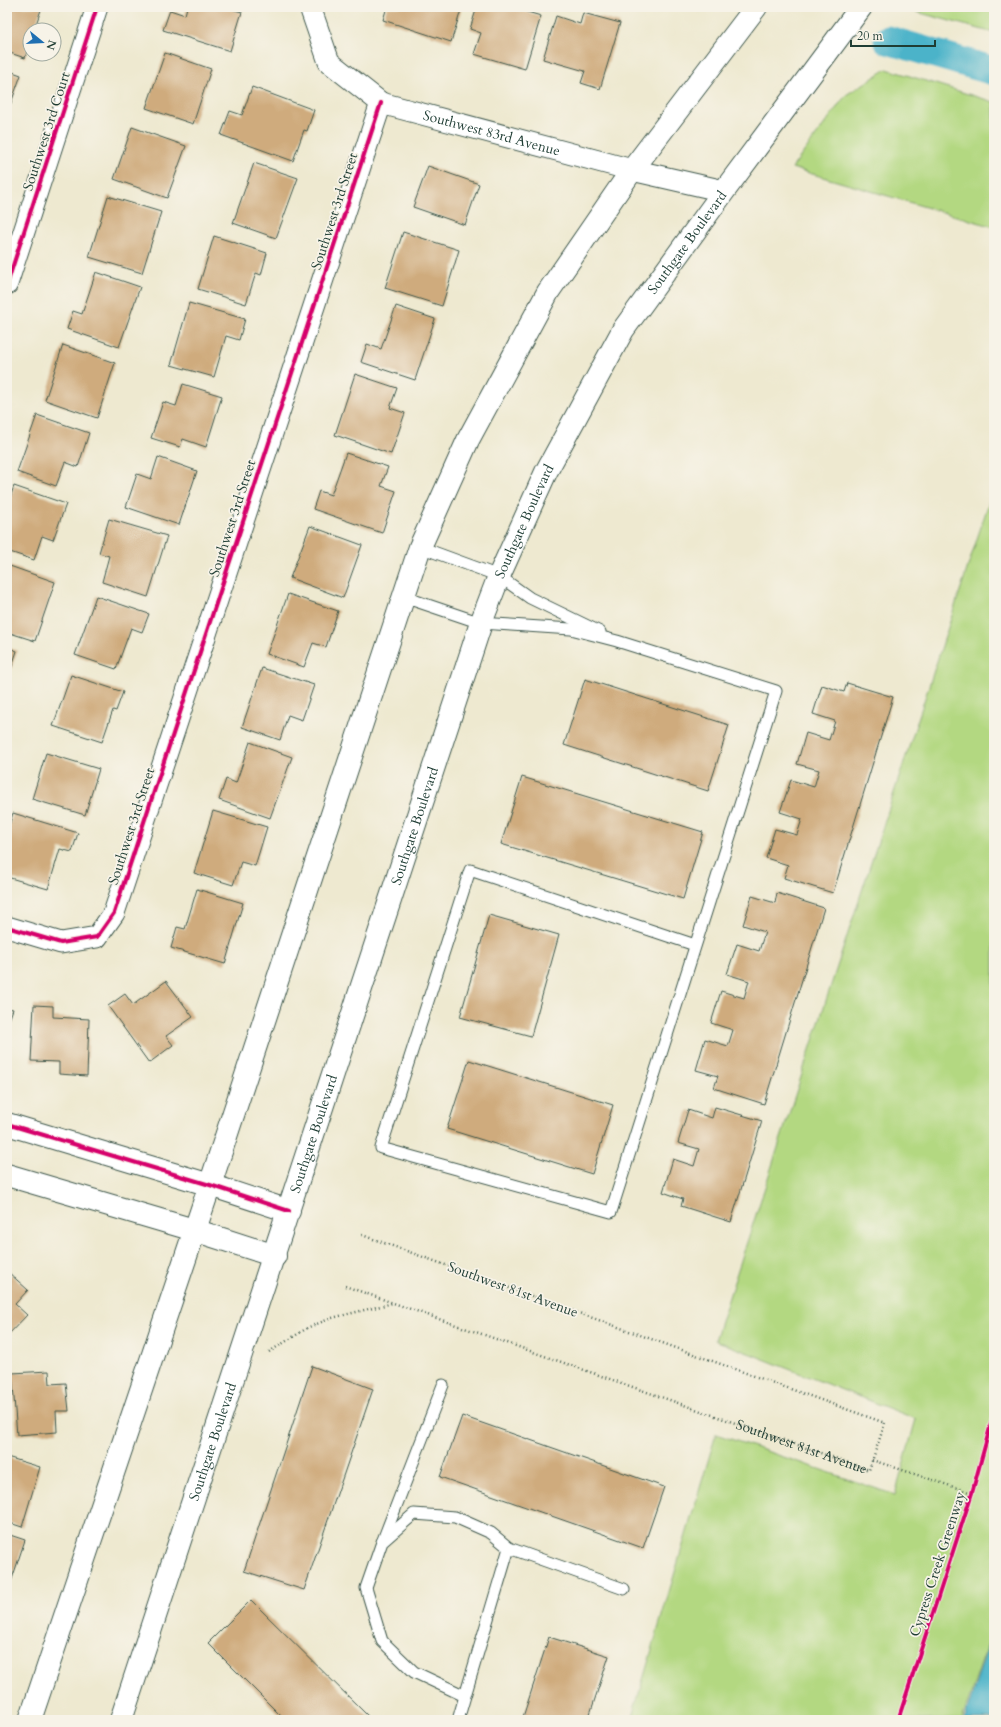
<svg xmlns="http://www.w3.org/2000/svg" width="1001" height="1727" viewBox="0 0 1001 1727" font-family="Cardo,serif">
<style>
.green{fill:#b3d881;stroke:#698a5a}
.water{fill:#4bb3c9;stroke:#35787e}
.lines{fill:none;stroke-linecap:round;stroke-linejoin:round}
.canal{stroke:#4bb3c9;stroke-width:29}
.building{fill:#cfab7d}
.service-casing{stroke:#3e574b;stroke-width:13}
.minor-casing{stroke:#3e574b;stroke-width:23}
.tertiary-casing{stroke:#3e574b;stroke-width:24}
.secondary-casing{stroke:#3e574b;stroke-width:24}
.path{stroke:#3e574b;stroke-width:2.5;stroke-dasharray:1 3;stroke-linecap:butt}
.service{stroke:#fff;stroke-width:11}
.minor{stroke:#fff;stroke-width:21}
.tertiary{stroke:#fff;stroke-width:22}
.secondary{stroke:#fff;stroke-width:22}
.cycleway-casing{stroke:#f7f3e8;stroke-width:6}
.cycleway{stroke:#d6006c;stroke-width:4}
.labels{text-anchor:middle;stroke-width:3.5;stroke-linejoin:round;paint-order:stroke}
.street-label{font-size:14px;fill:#1f3d34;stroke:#f7f3e8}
</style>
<rect width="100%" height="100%" fill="#f7f3e8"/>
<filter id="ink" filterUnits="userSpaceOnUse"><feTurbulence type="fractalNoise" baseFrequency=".025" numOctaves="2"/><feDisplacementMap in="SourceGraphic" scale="8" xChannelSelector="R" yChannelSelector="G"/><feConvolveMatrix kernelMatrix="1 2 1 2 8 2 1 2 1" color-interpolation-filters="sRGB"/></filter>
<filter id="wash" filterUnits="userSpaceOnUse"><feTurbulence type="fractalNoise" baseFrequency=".012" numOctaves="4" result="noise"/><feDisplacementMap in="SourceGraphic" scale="16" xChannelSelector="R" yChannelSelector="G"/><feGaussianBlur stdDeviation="0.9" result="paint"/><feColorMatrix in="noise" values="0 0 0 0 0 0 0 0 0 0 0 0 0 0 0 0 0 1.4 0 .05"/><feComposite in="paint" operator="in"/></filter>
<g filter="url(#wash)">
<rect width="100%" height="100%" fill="#eee9d0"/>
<g class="green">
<path d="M903,7h91v26l-92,-25z"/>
<path d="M887,69l107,33v125l-202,-59 54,-73z"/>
<path d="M994,487v1138l-32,95h-331l85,-286 179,61 21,-76 -201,-79z"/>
</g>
<path class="water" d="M994,1627v93h-30z"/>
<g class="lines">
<path class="canal" d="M888,40l106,31"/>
</g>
<g id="blocks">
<g class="building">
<path d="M7,7h35l-8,23h-4v12l-5,16 -18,-6z"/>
<path d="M187,7h45l-1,2 11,3 -12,39 -67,-21 7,-20 15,5z"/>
<path d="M387,7h75l-11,35 -68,-22z"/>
<path d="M477,7h33l31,9 -16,53 -51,-15 7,-21 -11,-4z"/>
<path d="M583,13l37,10 -20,66 -19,-6 4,-12 -42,-12 13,-43 24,8z"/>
<path d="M165,53l46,16 -18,55 -47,-16z"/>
<path d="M7,70l14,5 -14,39z"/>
<path d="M252,87l62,23 -7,21 -3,-1 -11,31 -72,-26 9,-24 12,4z"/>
<path d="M132,127l54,19 -19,52 -53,-19z"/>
<path d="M254,163l44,15 -22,60 -43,-15z"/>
<path d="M428,166l51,18 -14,41 -52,-18z"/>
<path d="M108,196l53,16 -19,61 -53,-16z"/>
<path d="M403,232l56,18 -17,56 -57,-18z"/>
<path d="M214,236l53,17 -6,22 -5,-2 -10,31 -48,-15z"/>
<path d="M96,272l44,15 -21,60 -52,-18 6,-18 9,3z"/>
<path d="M189,303l56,16 -6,21 -13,-4 -12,41 -43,-12z"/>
<path d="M396,306l39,13 -20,61 -54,-18 6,-18 14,5z"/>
<path d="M63,345l52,18 -18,55 -52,-18z"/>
<path d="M355,374l42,14 -7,20 15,5 -14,41 -56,-19z"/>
<path d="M183,384l39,12 -16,51 -23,-8 -3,8 -29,-9 12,-36 13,4z"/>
<path d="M37,415l52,18 -11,34 -13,-5 -9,24 -39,-14z"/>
<path d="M346,453l42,14 -7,19 15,5 -14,42 -69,-24 6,-18 12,4z"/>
<path d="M158,457l39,14 -18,54 -53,-18 11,-33 14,5z"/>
<path d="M14,486l52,18 -13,36 -11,-4 -8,24 -27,-9v-44z"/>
<path d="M109,519l58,17 -19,61 -46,-15 7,-26 -10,-3z"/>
<path d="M310,526l52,19 -19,53 -53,-20z"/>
<path d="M7,565l48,17 -20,59 -28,-9z"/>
<path d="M288,594l50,17 -12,36 -13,-4 -9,24 -37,-13z"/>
<path d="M96,596l53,18 -7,18 -11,-4 -15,41 -41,-14z"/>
<path d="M7,647l10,4 -10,30z"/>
<path d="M262,668l52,17 -12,35 -14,-5 -8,25 -38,-13z"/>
<path d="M71,675l52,17 -7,19 -3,-1 -11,32 -49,-16z"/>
<path d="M585,679l144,46 -21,66 -144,-46z"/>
<path d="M847,683l46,14 -60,196 -49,-15 4,-13 -22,-7 9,-29 22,6 5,-16 -22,-7 11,-32 23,7 5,-17 -22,-6 9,-31 23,7 6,-19 -22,-7 9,-29 22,7z"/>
<path d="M250,742l42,15 -22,61 -51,-18 7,-21 10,4z"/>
<path d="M46,753l53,16 -14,46 -53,-16z"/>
<path d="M522,777l181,55 -20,67 -182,-55z"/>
<path d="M213,811l54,16 -12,39 -14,-4 -8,23 -39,-12z"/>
<path d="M13,813l65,20 -6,19 -12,-3 -12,40 -41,-12v-15l3,-11 -3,-1v-18z"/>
<path d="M197,889l46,14 -18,61 -54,-16 6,-21 8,2z"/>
<path d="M777,893l47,15 -60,196 -50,-16 4,-12 -22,-6 9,-31 23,7 5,-16 -22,-7 10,-32 23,7 5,-17 -22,-7 10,-30 22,7 6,-19 -22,-7 9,-29 23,7z"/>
<path d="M489,915l70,20 -28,101 -71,-19z"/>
<path d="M166,981l27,36 -27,19 7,9 -24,18 -41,-57 17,-12 8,11z"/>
<path d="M34,1005l19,1v11l36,2 -2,57 -28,-2v-12l-28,-1z"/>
<path d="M7,1008l6,1 -6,17z"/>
<path d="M469,1060l144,45 -21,69 -145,-45z"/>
<path d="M715,1107l47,14 -31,101 -50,-16 2,-7 -20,-7 10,-33 21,7 5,-17 -21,-6 10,-33 24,8z"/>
<path d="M7,1271l21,19 -13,14 12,11 -20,21z"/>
<path d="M312,1366l61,23 -69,201 -60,-19z"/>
<path d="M49,1371l1,13 16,-1 3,28h-13l1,21 -40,3 -5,-62z"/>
<path d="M462,1416l202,71 -21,61 -203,-71z"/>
<path d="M7,1457l33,10 -18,60 -15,-5z"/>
<path d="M7,1534l18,6 -18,54z"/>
<path d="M251,1600l121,120h-87l-77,-77z"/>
<path d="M549,1637l60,19 -21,64h-66z"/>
</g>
</g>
</g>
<g filter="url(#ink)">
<use href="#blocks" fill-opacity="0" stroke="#3e574b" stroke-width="1"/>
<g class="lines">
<g class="service-casing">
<g id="service">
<path d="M420,547l79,29 31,22 70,34"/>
<path d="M404,597l77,26 90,6 46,12 159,50 -165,521 -230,-64 89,-278 225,75"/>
<path d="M383,1540l60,-155"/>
<path d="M509,1548l115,41"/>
<path d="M458,1720l7,-24 44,-148 -18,-15 -36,-16 -41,-3 -32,28 -16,46 16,53 32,31 51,24"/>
</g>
</g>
<g class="minor-casing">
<g id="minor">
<path id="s2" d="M310,7l19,55 52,41 251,67 92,21"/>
<path d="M7,284l90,-277"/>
<path d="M7,927l54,16 36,-6 17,-24 267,-810"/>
</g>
</g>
<g class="tertiary-casing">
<g id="tertiary">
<path d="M7,1124l203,61 79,26"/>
<path d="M7,1175l187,55 81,26"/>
</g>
</g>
<g class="secondary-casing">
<g id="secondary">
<path d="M30,1720l180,-535 210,-638 48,-107 80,-148 84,-122 124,-163"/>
<path id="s3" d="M121,1720l360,-1097 18,-47 47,-104 77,-142 101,-139 137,-184"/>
</g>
</g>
<g class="path">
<path id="s1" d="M345,1286l524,184 16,-47 -523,-188"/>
<path d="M269,1352l40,-25 23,-9 61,-15"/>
<path d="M872,1460l100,33"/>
</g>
<use href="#service" class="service"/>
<use href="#minor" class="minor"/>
<use href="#tertiary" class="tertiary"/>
<use href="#secondary" class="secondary"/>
<g class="cycleway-casing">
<g id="cycleway">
<path d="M7,284l90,-277"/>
<path d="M7,927l54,16 36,-6 17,-24 267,-810"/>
<path d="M7,1124l203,61 79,26"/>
<path d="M898,1720l74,-227 22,-80"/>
</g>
</g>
<use href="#cycleway" class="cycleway"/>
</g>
</g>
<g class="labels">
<g class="street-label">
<text transform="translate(46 131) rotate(-72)" y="5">Southwest 3rd Court</text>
<text dy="5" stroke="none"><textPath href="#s2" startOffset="239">Southwest 83rd Avenue</textPath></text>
<text transform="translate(334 211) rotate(-72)" y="5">Southwest 3rd Street</text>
<text dy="5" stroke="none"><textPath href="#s3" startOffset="1589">Southgate Boulevard</textPath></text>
<text transform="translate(232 518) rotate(-72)" y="5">Southwest 3rd Street</text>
<text dy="5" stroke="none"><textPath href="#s3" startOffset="1265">Southgate Boulevard</textPath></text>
<text transform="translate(131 826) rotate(-72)" y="5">Southwest 3rd Street</text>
<text dy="5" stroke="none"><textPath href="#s3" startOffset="941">Southgate Boulevard</textPath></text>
<text dy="5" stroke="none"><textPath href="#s3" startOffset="617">Southgate Boulevard</textPath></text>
<text transform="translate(513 1289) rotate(20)" y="5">Southwest 81st Avenue</text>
<text dy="5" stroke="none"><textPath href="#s3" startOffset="293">Southgate Boulevard</textPath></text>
<text dy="5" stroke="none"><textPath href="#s1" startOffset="484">Southwest 81st Avenue</textPath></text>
<text transform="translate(937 1564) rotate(-72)" y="5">Cypress Creek Greenway</text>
</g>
</g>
<rect width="1001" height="1727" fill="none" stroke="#f7f3e8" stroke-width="24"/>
<g transform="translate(42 42) rotate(108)"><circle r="19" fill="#f7f3e8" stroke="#a1aaa0"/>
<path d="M0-3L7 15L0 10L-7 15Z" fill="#1f6fb2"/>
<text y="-6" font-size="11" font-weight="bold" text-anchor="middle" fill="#1f3d34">N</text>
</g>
<path d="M851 40v6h84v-6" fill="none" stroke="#1f3d34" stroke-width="2"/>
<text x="857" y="40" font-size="12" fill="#1f3d34" stroke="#f7f3e8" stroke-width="3" paint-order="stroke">20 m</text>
</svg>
